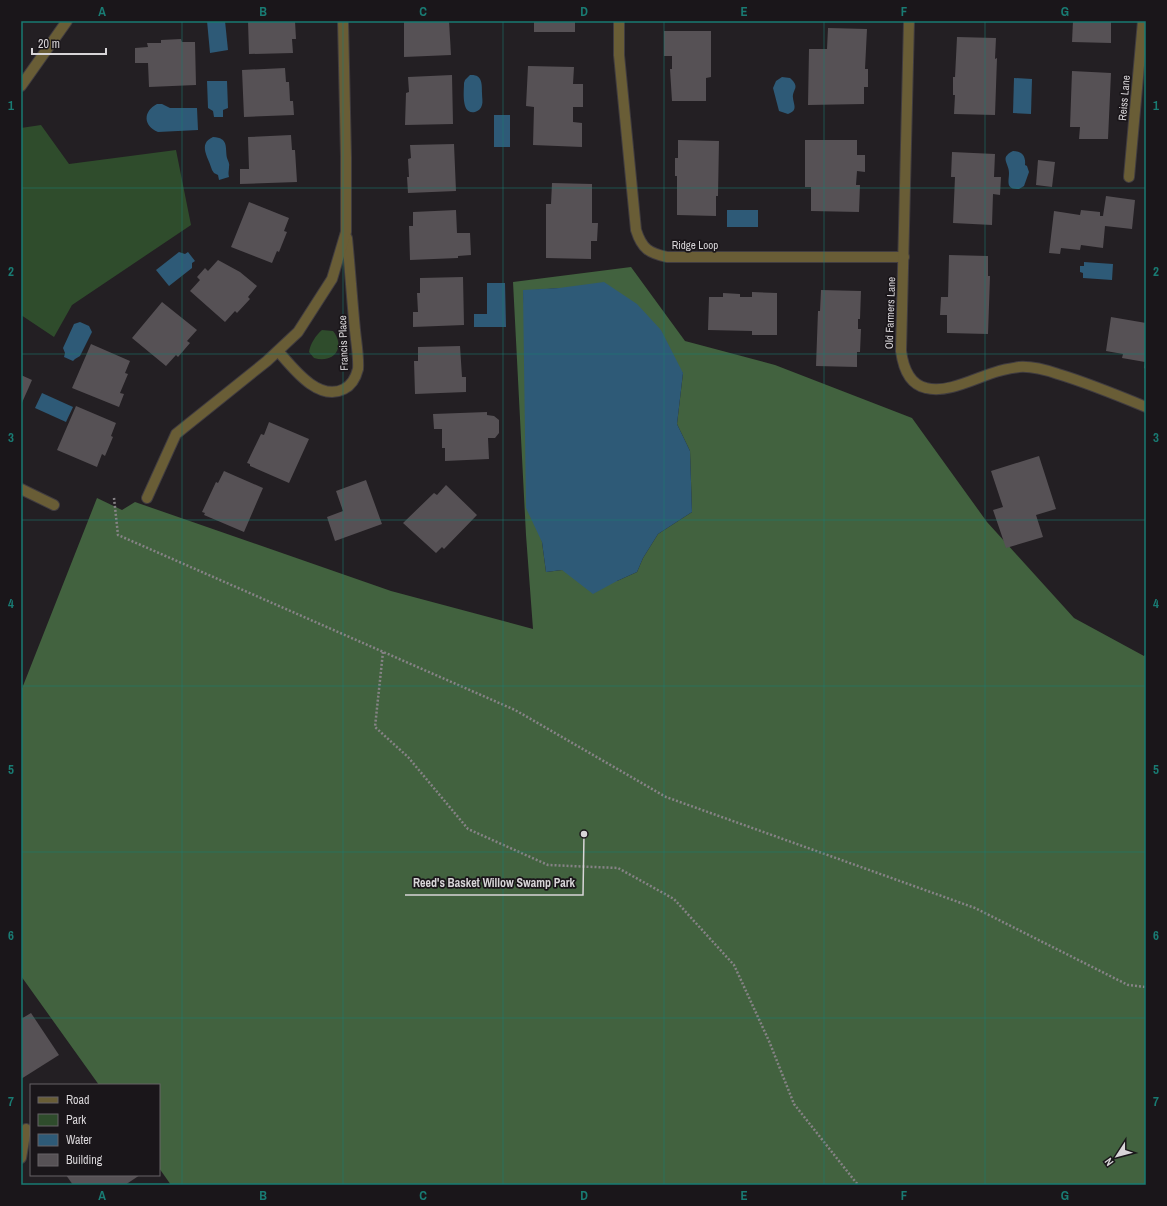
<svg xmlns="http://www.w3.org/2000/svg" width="1167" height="1206" viewBox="0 0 1167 1206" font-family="'Archivo Narrow',sans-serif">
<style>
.green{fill:#2f4c2c}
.forest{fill:#42623f;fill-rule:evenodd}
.water{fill:#2e5a77}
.building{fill:#565155}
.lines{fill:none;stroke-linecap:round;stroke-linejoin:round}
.minor-casing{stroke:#403c40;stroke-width:12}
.path{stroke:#868386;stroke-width:2.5;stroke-dasharray:2 2;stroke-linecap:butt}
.minor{stroke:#695d36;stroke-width:10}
.grid{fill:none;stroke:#197b73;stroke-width:1;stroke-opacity:0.55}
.labels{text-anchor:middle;stroke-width:3.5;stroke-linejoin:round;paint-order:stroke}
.street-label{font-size:11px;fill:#d8d5d8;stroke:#1a161a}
.leader{fill:none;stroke:#d8d5d8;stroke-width:1.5}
.callout-dot{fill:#d8d5d8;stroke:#1a161a;stroke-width:1.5}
.callout-label{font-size:12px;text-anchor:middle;font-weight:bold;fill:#d8d5d8;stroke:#1a161a;stroke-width:3.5;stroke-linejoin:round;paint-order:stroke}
.neatline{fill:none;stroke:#197b73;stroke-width:1.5}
.grid-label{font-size:13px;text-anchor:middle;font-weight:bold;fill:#197b73}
</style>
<rect width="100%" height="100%" fill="#231f23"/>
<g class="green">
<path d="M41,125l28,39 107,-14 15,75 -119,80 -18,32 -33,-22v-187z"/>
<path d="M322,330l11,1c13,16 1,33 -19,27l-5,-6c1,-8 7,-17 13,-22z"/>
</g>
<path class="forest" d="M631,267l54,74 90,24 137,53 75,104 87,96 70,38 2,-2v531h-975l-12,-17v-83h-60l-78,-109v-285l76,-193 25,12 13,-8 256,89 142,38 -7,-94 -13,-253zM559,288l124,85 -6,51 13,27 2,61 -34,22 -15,24 -6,14 -20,9 -55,-11 -16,2 -4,-30 -19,-251z"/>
<g class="water">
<path d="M207,21h18l3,29 -18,3z"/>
<path d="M470,75c12,-1 12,8 12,18 0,4 1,9 0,12 -1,4 -4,6 -7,7 -14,3 -11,-20 -11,-29l1,-3z"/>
<path d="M782,77l8,1c11,10 2,11 3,20 1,8 5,12 -5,16l-9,-3 -6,-23 3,-7z"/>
<path d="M1014,78l18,1 -1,35 -18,-1z"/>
<path d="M227,81l1,27 -5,2v7h-9l-1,-6 -5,-3 -1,-27z"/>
<path d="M157,104h5l8,4h27l1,22 -40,2c-15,-6 -15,-21 -1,-28z"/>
<rect x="494" y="115" width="16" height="32"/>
<path d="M213,137c16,1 12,10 14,21 1,3 3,6 2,9 0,4 -1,5 0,10l-10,3 -1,-5 -4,-2 -2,-3c-3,-12 -15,-26 1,-33z"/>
<path d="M1013,151c9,0 13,5 12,14l2,1 2,6 -5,14 -5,3c-14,1 -10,-8 -10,-16 0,-10 -10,-15 4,-22z"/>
<rect x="727" y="210" width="31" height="17"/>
<path d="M179,252l6,2 3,-2 7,9 -3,2v5l-23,18 -13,-16z"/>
<path d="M1084,262l29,2 -1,16 -29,-2v-5l-3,-1v-6h4z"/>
<path d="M604,282l33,22 24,26 22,43 -6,51 13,27 2,61 -34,22 -15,24 -6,14 -20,9 -24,13 -31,-24 -16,2 -4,-30 -16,-34 -3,-218 36,-2z"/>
<path d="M487,283h18l1,44h-32v-13h13z"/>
<path d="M80,322l9,4 3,6 -12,24 -5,3 -2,2 -9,-4 1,-4 -2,-5 11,-24z"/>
<path d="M42,393l31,14 -7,15 -31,-14z"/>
</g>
<g class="building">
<path d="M248,21h47l1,18h-4l1,14 -44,1z"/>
<path d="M406,21h43l2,34 -47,2v-35z"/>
<rect x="534" y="21" width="41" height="11"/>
<path d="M1073,21h38v22l-39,-1z"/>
<path d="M828,28l39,1 -2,40h3v18h-4v17l-56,1 1,-56h18z"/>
<path d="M664,31h47v46l-5,1v23h-34l-2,-32h2v-13h-8z"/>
<path d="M957,37l39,1 -1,21 2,-1 -2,57 -41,-1 1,-19h-2v-18h2z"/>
<path d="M181,39l1,3h13l1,43 -47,2 -1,-24h-13v-15l13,-1 -1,-4h14v-3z"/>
<path d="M528,66l46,1 -1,17h10v23h-10v15l9,1v24l-49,-2 1,-38 -8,-1z"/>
<path d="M285,68l1,14h3l1,19h3l1,14 -50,2 -2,-47z"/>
<path d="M1072,71l39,2 -3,66h-29l1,-12h-10z"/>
<path d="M452,75l1,49 -48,1 1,-32 3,-1 -1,-15z"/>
<path d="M291,135l1,15h3l2,32 -57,2v-15h9l-1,-32z"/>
<path d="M678,140l41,1 -1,55h-2v20l-39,-1v-39h-2v-18h3z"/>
<path d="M805,140h52v15h8v17l-8,-1 -1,14h4l-1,27 -48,-1v-24h-6z"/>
<path d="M454,144l2,47 -48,2 -1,-16h2l-1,-18 3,-1 -1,-13z"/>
<path d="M952,152l43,2 -1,23h7l-1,18 -7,-1 -1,31 -39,-2 2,-46h-4z"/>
<path d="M1038,160l17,2 -3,25 -16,-2z"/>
<path d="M552,183l40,1v39h6l-1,18h-6v18l-45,-1v-54h5z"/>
<path d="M1106,196l29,4 -3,29 -27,-3 -2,22 -22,-3 -1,5 -19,-2 -1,6 -11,-1 5,-42 26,4 1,-5 19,2v4h3z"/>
<path d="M249,202l40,16 -5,13 3,1 -8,20 -2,-1 -5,12 -41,-16z"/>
<path d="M456,210l1,23h13l1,22 -13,1v2l-48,2 -1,-34h4v-14z"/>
<path d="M949,255l39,1v20h2l-2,58 -41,-1v-18h-7l1,-18h7z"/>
<path d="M218,260l22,12 17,14 -9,11 2,2 -13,14 -2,-2 -10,11 -35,-31 10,-11 -3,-3 8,-9 3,3z"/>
<path d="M463,277l1,48 -51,2v-15h5l-1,-19h3v-15z"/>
<path d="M821,290l40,1 -1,28h-2v10h3l-1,23h-3v15l-41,-1 2,-55h2z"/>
<path d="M752,292l25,1v42h-25v-4l-44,-1 1,-33h14v-4l17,1v3h12z"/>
<path d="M162,302l35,28 -10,11 3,2 -12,14 -2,-2 -10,11 -34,-28z"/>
<path d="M1111,317l35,6v46l-2,-1 1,-6 -23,-4 1,-4 -17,-3z"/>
<path d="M91,344l39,17 -5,12 3,1 -8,19 4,1 -5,13 -47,-19z"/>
<path d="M460,346l2,31h4v15l-51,2 -1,-33h4v-14z"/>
<path d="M21,375l11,5 -11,25z"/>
<path d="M76,406l40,17 -5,13 2,1 -8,19 -3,-2 -5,13 -40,-17z"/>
<path d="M487,412v3l7,1 5,4v13l-4,5h-7l1,21 -44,2v-13h-3v-19h-8l-1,-15z"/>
<path d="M269,422l40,17 -20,44 -39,-17v-2l-3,-1 14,-29 3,1z"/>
<path d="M1039,456l17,53 -20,6 7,22 -37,11 -13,-38 10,-3 -12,-36z"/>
<path d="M224,471l39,17 -19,44 -40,-17 1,-2 -3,-1 14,-30 2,1z"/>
<path d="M366,480l16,44 -47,17 -8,-24 16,-6 -7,-20z"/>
<path d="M446,485l31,30 -33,34 -2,-2 -6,6 -33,-30 31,-30 3,2z"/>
<path d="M31,1013l28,42 -38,24v-60z"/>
<path d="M66,1175h74l-15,10h-52z"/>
</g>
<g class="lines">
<g class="minor-casing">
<g id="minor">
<path d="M619,21v34l17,175c6,19 13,23 31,27h237"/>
<path d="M909,21l-8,330c2,15 7,33 25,37 22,6 51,-11 73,-17 6,-2 14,-3 20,-4 13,-1 27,3 39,7 30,9 59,21 88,33"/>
<path d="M21,86l46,-65"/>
<path d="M1129,177l14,-156"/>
<path d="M278,351c15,17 40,51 66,38 8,-4 12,-12 14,-20 1,-11 -2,-28 -3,-39 -3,-31 -5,-61 -8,-92"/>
<path d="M21,489l33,16"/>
<path d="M147,498l29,-64 91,-73 31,-29 34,-53 14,-47v-75l-3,-136"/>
<path d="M21,1158l5,-29"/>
</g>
</g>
<g class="path">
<path d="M114,498l4,37 397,175 151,87 309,111 153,77 18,2"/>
<path d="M383,652l-8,75 33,30 60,72 80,36 70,3 56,31 60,66 35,76 25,63 64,81"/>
</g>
<use href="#minor" class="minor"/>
</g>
<path class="grid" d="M182,21v1164M343,21v1164M503,21v1164M664,21v1164M824,21v1164M985,21v1164M21,188h1125M21,354h1125M21,520h1125M21,686h1125M21,852h1125M21,1018h1125"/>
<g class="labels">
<g class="street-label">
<text transform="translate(1124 98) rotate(-85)" y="4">Reiss Lane</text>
<text x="695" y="249">Ridge Loop</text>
<text transform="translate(890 313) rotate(-88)" y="4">Old Farmers Lane</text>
<text transform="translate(343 343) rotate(-92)" y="4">Francis Place</text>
</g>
</g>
<path class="leader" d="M584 834L583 895H405"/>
<circle class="callout-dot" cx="584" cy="834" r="4"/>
<g class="callout-label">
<text x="494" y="887">Reed's Basket Willow Swamp Park</text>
</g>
<rect width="1167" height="1206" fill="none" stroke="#1a161a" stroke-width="44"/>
<rect x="30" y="1084" width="130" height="92" fill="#1a161a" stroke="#666266"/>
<rect x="38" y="1097" width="20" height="6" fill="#695d36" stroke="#666266"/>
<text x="66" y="1104" font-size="12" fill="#d8d5d8">Road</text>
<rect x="38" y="1114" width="20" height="12" fill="#2f4c2c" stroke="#666266"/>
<text x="66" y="1124" font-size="12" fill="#d8d5d8">Park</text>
<rect x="38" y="1134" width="20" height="12" fill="#2e5a77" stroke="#666266"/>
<text x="66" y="1144" font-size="12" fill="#d8d5d8">Water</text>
<rect x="38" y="1154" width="20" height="12" fill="#565155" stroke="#666266"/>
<text x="66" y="1164" font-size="12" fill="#d8d5d8">Building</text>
<g transform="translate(1117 1156) rotate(234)" stroke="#1a161a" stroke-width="3" paint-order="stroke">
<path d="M0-3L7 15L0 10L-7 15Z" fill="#d8d5d8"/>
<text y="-6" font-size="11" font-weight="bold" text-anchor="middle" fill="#d8d5d8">N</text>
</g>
<path d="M32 48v6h74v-6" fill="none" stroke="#d8d5d8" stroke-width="2"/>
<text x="38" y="48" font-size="12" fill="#d8d5d8" stroke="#1a161a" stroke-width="3" paint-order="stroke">20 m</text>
<rect x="22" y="22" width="1123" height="1162" class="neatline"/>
<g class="grid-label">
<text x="102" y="16">A</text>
<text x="263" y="16">B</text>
<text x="423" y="16">C</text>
<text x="584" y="16">D</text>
<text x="744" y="16">E</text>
<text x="904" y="16">F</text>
<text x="1065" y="16">G</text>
<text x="11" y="110">1</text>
<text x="1156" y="110">1</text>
<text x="11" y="276">2</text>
<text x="1156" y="276">2</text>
<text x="11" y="442">3</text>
<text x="1156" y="442">3</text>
<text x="11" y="608">4</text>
<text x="1156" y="608">4</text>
<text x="11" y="774">5</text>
<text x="1156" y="774">5</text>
<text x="11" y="940">6</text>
<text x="1156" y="940">6</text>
<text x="11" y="1106">7</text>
<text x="1156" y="1106">7</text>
<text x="102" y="1200">A</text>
<text x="263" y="1200">B</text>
<text x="423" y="1200">C</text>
<text x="584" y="1200">D</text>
<text x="744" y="1200">E</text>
<text x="904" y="1200">F</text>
<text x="1065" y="1200">G</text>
</g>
</svg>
